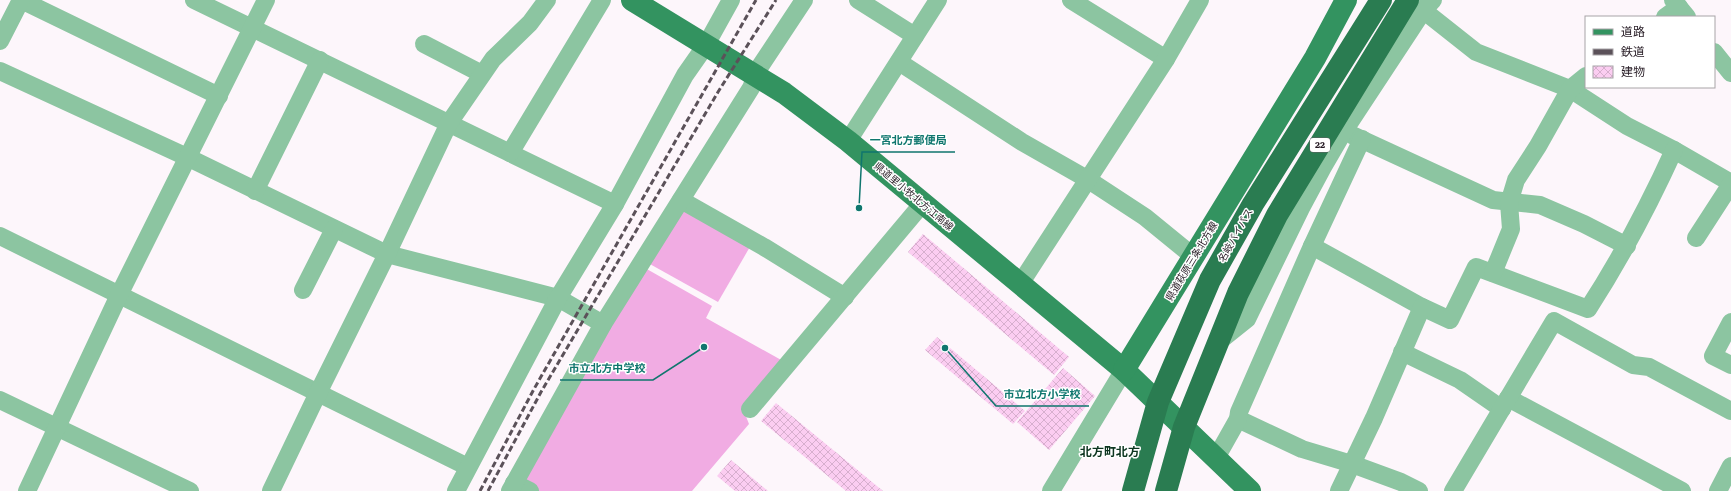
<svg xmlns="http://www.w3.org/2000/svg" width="1731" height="491" viewBox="0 0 1731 491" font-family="'Roboto Serif','Noto Sans JP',serif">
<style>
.garden{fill:#f1ace3}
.building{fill:url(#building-cross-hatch)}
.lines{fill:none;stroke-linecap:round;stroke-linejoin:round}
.minor{stroke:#8cc5a1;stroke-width:18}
.major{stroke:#339360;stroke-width:22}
.highway{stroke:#2a7c51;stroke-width:22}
.rail{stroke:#5b5159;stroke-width:3;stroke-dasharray:6 3;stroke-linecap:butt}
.labels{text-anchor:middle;stroke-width:3;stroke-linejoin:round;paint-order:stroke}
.shield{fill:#fff;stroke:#675f66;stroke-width:1}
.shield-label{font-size:9px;font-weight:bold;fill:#261b24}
.street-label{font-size:10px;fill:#261b24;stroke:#fff}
.quarter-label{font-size:12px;font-weight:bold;fill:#0d3620;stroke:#fff}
.leader{fill:none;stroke:#0f766e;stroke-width:1.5}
.callout-dot{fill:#0f766e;stroke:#fff;stroke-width:1.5}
.callout-label{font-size:11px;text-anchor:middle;font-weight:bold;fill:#0f766e;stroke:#fff;stroke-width:3;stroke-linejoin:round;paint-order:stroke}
</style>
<defs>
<pattern id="building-cross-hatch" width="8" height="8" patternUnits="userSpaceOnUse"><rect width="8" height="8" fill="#fbcdf1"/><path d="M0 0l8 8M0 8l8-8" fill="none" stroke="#d7afce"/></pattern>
</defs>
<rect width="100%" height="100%" fill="#fdf6fb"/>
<g class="garden">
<path d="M683,207l68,38 -33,57 -70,-39z"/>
<path d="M645,268l67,38 -6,12 77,43 -40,48 6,15 -57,67h-153l-15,-7 -1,-5z"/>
</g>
<g class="building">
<path d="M923,234l146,123 -15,18 -146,-123z"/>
<path d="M937,337l88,74 -12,13 -88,-74z"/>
<path d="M1063,368l32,28 -46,54 -32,-28z"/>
<path d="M776,403l107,88h-37l-85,-70z"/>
<path d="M731,460l37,31h-33l-18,-15z"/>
</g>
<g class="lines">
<g class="minor">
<path d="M21,0l198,96"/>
<path d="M194,0l421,204"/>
<path d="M858,0l57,36"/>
<path d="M1071,0l95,59"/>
<path d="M1673,0l14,17"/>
<path d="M1414,3l62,49 94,37 57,37 47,24 57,33"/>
<path d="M1665,17l14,-10"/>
<path d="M0,41l21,-41"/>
<path d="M424,44l58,30"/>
<path d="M1714,52l17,21"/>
<path d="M899,62l123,80 65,37 58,38 49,40"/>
<path d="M0,71l189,87 198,96 171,44 45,26"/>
<path d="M1352,135l141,65 47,5 44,19 43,22"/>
<path d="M848,141l90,-141"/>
<path d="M510,153l92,-153"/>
<path d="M255,191l65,-131"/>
<path d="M681,200l83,47 81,50"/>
<path d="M0,236l468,231"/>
<path d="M1696,238l35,-54"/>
<path d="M1312,246l110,61 28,13 26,-53 112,42c33,-51 61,-104 86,-159"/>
<path d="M1493,273l18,-44 -2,-26 7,-23 22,-34 32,-57 16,-13"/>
<path d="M1020,284l146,-225 34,-59"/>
<path d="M303,290l31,-61"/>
<path d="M1731,322l-18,34 18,9"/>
<path d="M1217,343l30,-24 54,-111 22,-41 21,-36 79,-120 10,-11"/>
<path d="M1402,352l58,28 42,29"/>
<path d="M1508,398l174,93"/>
<path d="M0,400l190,91"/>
<path d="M750,409l173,-206"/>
<path d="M1238,419l64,30 50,15 49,18 18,9"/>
<path d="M1216,458l22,-39 1,-7 73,-166 50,-107"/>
<path d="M514,483l16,8"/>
<path d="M27,491l92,-196 147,-295"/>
<path d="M271,491l47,-98 69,-139 62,-131 44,-64 37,-36 17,-23"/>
<path d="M456,491l102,-193 57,-94 70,-129 21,-30 25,-45"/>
<path d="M510,491l93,-167 148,-236 8,-20 45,-68"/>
<path d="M1051,491l73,-121"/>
<path d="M1339,491l35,-73 48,-111"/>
<path d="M1453,491l101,-170 79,44 16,2 82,44"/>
<path d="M1718,491l13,-25"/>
</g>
<g class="major">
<path d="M632,0l152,93 64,48 276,229 126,121"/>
<path d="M1124,370l191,-312 31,-58"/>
</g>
<g class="highway">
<path d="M1133,491l25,-89 52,-122 43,-76 128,-204"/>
<path d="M1166,491l18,-64 54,-134 39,-78 131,-215"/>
</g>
<g class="rail">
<path d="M480,491l54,-102 222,-389"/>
<path d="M488,491l53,-99 177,-300 58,-92"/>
</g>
</g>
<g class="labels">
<rect class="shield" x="1310" y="138" width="20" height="14" rx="3"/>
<g class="shield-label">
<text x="1320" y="148">22</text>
</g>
<g class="street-label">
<text transform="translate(914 196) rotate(40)" y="4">県道里小牧北方江南線</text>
<text transform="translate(1235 235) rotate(-61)" y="4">名岐バイパス</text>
<text transform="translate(1191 261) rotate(-59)" y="4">県道萩原三条北方線</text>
</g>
<g class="quarter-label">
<text x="1110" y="456">北方町北方</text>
</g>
</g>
<path class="leader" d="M859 208L862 152H955M704 347L653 380H560M945 348L996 406H1089"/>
<g class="callout-dot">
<circle cx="859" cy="208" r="4"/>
<circle cx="704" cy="347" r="4"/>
<circle cx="945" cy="348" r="4"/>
</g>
<g class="callout-label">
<text x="908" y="144">一宮北方郵便局</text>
<text x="607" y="372">市立北方中学校</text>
<text x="1042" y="398">市立北方小学校</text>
</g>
<rect x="1585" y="16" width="130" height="72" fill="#ffffff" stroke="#a8a4a7"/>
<rect x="1593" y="29" width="20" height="6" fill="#339360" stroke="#a8a4a7"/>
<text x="1621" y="36" font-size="12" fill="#261b24">道路</text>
<rect x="1593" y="49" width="20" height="6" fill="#5b5159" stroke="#a8a4a7"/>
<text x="1621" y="56" font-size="12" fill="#261b24">鉄道</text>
<rect x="1593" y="66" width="20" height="12" fill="url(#building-cross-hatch)" stroke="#a8a4a7"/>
<text x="1621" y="76" font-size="12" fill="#261b24">建物</text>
</svg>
